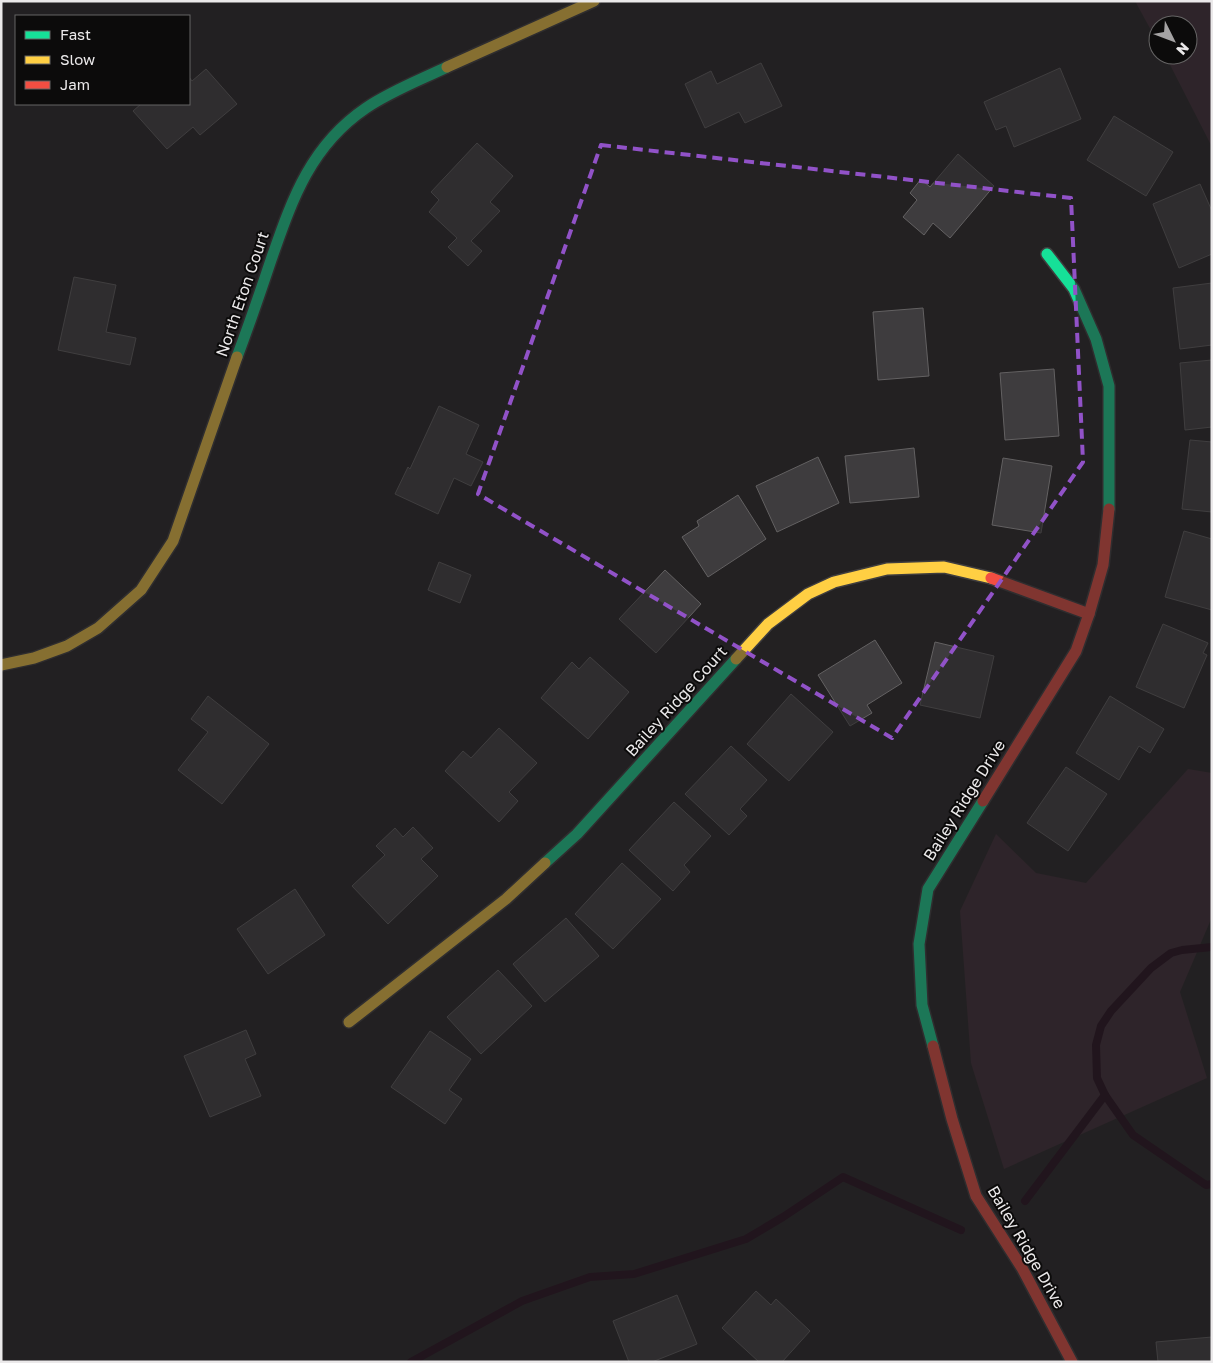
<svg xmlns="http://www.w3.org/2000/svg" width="1213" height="1363" viewBox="0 0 1213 1363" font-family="'Golos Text',sans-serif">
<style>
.green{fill:#3c2933}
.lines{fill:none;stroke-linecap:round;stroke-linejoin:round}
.stream{stroke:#210818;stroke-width:8}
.building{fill:#3e3c3e;stroke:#636162}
.fast-casing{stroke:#3f3d3e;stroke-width:14}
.slow-casing{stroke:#3f3d3e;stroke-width:14}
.jam-casing{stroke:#3f3d3e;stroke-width:14}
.fast{stroke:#16e098;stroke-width:11}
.slow{stroke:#ffcf43;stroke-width:11}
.jam{stroke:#f24e42;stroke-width:11}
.marked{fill:none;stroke:#9152c8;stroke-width:4;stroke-dasharray:10 6;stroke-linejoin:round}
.labels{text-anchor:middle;stroke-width:4;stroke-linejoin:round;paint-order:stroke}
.street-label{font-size:16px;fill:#ebe9ea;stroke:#0c0b0b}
</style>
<rect width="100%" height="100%" fill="#232122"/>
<g class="green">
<path d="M1135,1h77v146l-47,-92h23v-30h-30v18z"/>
<path d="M1188,769l24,4v144l-32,75 27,86 -203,91 -33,-106 -11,-152 36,-77 40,39 50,10z"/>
</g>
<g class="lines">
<g class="stream">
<path d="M1212,947l-30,3 -11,3 -20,15 -40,43 -10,15 -5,19 1,33 8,17 28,40 73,50 6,-1"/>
<path d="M1025,1201l80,-106"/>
<path d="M411,1362l111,-61 68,-24 44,-3 112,-35 37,-22 60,-40 118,53"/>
</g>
</g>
<g class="building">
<path d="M761,63l21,43 -37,17 -6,-11 -34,16 -20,-44 26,-13 6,13z"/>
<path d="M1060,68l21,51 -67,28 -8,-21 -10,4 -12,-28z"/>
<path d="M206,69l31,35 -37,31 -7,-8 -26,22 -34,-38 8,-7h48v-27l3,4z"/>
<path d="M1114,116l59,36 -27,44 -59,-36z"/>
<path d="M477,143l36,33 -23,26 10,9 -29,30 11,10 -14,15 -20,-19 9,-9 -28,-26 10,-12 -8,-8z"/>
<path d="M958,154l36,32 -44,52 -17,-15 -9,12 -21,-18 14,-17 -7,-7 11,-14 9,8z"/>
<path d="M1200,184l12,27v43l-33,14 -26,-64z"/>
<path d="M74,277l42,8 -10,47 30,6 -6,27 -72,-15z"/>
<path d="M1212,283v62l-32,4 -7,-61z"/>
<path d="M923,308l6,68 -51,4 -5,-68z"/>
<path d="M1212,360v67l-27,3 -5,-67z"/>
<path d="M1054,369l5,67 -54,4 -5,-67z"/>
<path d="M439,406l40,19 -13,29 17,8 -12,24 -17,-8 -16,36 -43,-20 13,-27 2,2z"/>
<path d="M1190,440l22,2v70l-30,-3z"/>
<path d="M914,448l5,49 -69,6 -5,-47z"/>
<path d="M818,457l21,46 -62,29 -21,-46z"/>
<path d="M1003,458l49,8 -11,67 -49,-8z"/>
<path d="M738,495l28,44 -58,38 -26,-40 17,-11 -2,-5z"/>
<path d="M1184,531l28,8v71l-47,-13z"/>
<path d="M439,562l32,13 -11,28 -32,-13z"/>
<path d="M665,570l36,34 -45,49 -37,-34z"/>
<path d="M1163,624l45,19 -5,10 4,2 -23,53 -48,-21z"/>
<path d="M875,640l27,43 -35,22 5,8 -22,13 -32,-51z"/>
<path d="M935,642l59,14 -14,62 -60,-13z"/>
<path d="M590,657l39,35 -41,47 -47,-41 31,-36 7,7z"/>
<path d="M791,694l42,38 -44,49 -42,-37z"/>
<path d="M208,696l61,48 -47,60 -44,-34 30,-38 -17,-13z"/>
<path d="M1110,696l54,33 -14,24 -11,-7 -20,34 -43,-27z"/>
<path d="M499,728l38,35 -28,29 9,9 -19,21 -54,-51 18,-20 8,7z"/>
<path d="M731,746l36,34 -27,29 7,7 -18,19 -44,-41z"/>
<path d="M1066,767l41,27 -39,57 -41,-28z"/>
<path d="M674,802l37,34 -27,29 6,7 -17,19 -44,-41z"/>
<path d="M413,827l20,21 -12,11 17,17 -50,48 -36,-38 33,-31 -9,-9 19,-18 8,9z"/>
<path d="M622,863l39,36 -48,50 -38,-35z"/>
<path d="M295,889l30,46 -57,39 -31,-45z"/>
<path d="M566,918l33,38 -54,46 -32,-38z"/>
<path d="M498,970l34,36 -51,48 -34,-37z"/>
<path d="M246,1030l10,24 -11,5 16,37 -51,21 -26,-61z"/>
<path d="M430,1031l41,28 -22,31 13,9 -17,25 -54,-37z"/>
<path d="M756,1291l15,14 5,-6 34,32 -28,31h-23l-37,-34z"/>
<path d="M677,1295l20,49 -45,18h-23l-16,-41z"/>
<path d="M1212,1337v25h-54l-2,-20z"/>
</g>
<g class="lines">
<g class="fast-casing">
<g id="fast">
<path d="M1047,254l27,35 22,50 13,47v123"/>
<path d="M237,357c12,-32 23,-64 34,-97 21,-60 39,-114 95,-152 25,-17 54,-28 81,-41"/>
<path d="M545,863l32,-29 159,-175"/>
<path d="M933,1046l-11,-41 -3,-61 9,-55 55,-88"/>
</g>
</g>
<g class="slow-casing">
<g id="slow">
<path d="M447,67l147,-66"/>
<path d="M736,659l32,-35 40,-30 26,-12 53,-13 57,-2 47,11"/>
<path d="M1,665l33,-7 33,-12 31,-18 43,-38 32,-49 64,-184"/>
<path d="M349,1022l157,-123 39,-36"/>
</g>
</g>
<g class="jam-casing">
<g id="jam">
<path d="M991,578l98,36"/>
<path d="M983,801l93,-150 13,-37 14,-49 6,-56"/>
<path d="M933,1046l19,73 24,77 46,72 50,94"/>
</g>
</g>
<use href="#fast" class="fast"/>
<use href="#slow" class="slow"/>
<use href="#jam" class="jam"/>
</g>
<path d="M0 0H1213V1363H0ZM601,145l470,53 12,264 -191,276 -414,-244z" fill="#232122" fill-opacity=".55" fill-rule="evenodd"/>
<path class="marked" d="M601,145l470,53 12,264 -191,276 -414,-244z"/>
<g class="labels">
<g class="street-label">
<text transform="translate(242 294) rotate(-71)" y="6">North Eton Court</text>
<text transform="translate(676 701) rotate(-48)" y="6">Bailey Ridge Court</text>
<text transform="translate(964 800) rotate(-58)" y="6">Bailey Ridge Drive</text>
<text transform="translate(1027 1247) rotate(60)" y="6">Bailey Ridge Drive</text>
</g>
</g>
<rect width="1213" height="1363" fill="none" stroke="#ebe9ea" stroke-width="5"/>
<rect x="15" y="15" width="175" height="90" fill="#0c0b0b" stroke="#656464"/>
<rect x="25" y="31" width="25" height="8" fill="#16e098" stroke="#656464"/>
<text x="60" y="40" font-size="15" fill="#ebe9ea">Fast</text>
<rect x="25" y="56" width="25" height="8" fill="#ffcf43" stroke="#656464"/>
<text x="60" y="65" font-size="15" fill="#ebe9ea">Slow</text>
<rect x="25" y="81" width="25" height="8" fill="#f24e42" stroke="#656464"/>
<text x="60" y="90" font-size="15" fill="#ebe9ea">Jam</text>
<g transform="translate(1173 40) rotate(132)"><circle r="24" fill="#0c0b0b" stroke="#656464"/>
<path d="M0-4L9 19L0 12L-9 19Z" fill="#a5a3a4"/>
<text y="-8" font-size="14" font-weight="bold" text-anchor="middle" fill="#ebe9ea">N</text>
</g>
</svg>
